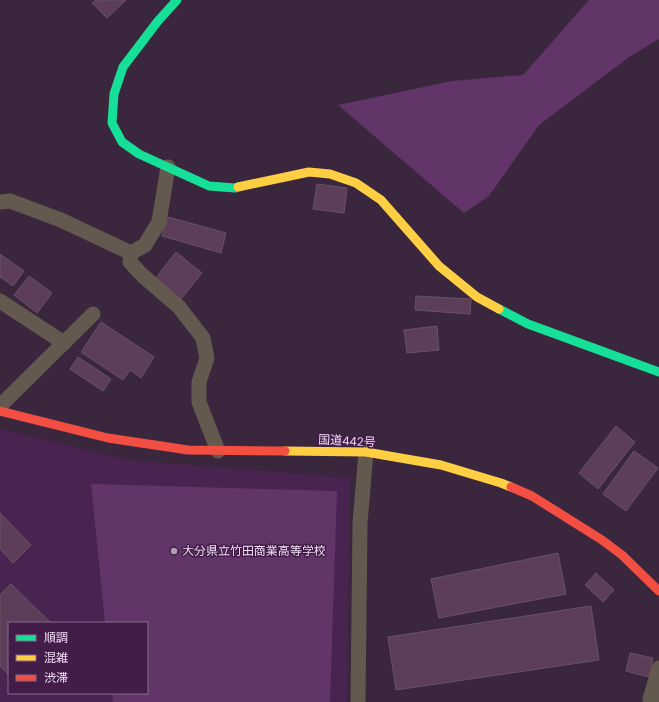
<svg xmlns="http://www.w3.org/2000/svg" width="659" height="702" viewBox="0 0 659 702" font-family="'DM Sans','Noto Sans JP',sans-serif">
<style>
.built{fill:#4a2450;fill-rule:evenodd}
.green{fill:#623569}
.building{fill:#5c3e58;stroke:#665364}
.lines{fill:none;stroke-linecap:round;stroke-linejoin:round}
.street{stroke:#64594f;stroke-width:15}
.fast{stroke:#16e098;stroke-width:9}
.slow{stroke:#ffcf43;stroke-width:9}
.jam{stroke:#f24e42;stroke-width:9}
.poi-dot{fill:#b29db5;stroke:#411d47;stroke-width:1.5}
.labels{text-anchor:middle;stroke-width:3;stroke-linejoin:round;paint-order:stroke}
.street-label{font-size:12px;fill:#f3dcf6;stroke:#411d47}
.poi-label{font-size:12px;fill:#f3dcf6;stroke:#411d47;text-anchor:start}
</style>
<rect width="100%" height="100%" fill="#3a273d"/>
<path class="built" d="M0,429l128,31 222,18 -3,224h-347zM9,623h138v70h-138z"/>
<g class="green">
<path d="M589,0h70v39l-30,18 -90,68 -50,71 -25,17 -126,-108 114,-24 71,-6z"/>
<path d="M91,484l246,7 -7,211h-217l-1,-9h35v-70h-42z"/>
</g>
<g class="building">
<path d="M96,0h30l-19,18 -15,-15z"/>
<path d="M317,184l30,4 -3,25 -31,-4z"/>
<path d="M168,217l58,16 -5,20 -59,-17z"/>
<path d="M176,252l26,21 -21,26 -26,-20z"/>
<path d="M0,254l24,17 -11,15 -13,-9z"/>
<path d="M29,276l23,17 -15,20 -23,-18z"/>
<path d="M416,296l55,3 -1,15 -55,-4z"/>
<path d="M101,322l53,35 -13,21 -11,-8 -7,10 -42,-28z"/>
<path d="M437,326l2,24 -32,3 -3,-23z"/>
<path d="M78,357l33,22 -8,12 -33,-22z"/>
<path d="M616,426l19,16 -37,47 -19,-16z"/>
<path d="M634,451l24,17 -32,43 -23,-17z"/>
<path d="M0,513l31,32 -18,18 -13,-14z"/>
<path d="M558,553l8,41 -127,24 -8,-39z"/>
<path d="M596,573l18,17 -11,12 -18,-17z"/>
<path d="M11,584l40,39h-42v52l-9,-9v-71z"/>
<path d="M591,606l8,54 -203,30 -8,-53z"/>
<path d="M630,653l23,5 -4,19 -23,-6z"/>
</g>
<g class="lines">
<g class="street">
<path d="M0,202l10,-1 51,19 70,33 14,-8 14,-23 9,-55"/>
<path d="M131,253l-1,9 12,13 37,32 24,31 4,20 -8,24v20l19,49"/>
<path d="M0,301l64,42"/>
<path d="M0,406l93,-92"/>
<path d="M358,702l2,-179 6,-71"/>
<path d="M656,702l-6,-3 9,-31"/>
</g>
<g class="fast">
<path d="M177,0l-19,21 -35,46 -9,27 -2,29 10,19 17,12 70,32 26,2 3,-1"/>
<path d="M499,309l29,15 131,48"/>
</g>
<g class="slow">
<path d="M238,187l71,-15 21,2 26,9 25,17 58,66 38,31 22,12"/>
<path d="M285,451l81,1 75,13 60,18 10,4"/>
</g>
<g class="jam">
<path d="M0,411l108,27 80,12 97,1"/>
<path d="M511,487l21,9 70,44 20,15 37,36"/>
</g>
</g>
<circle class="poi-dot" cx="174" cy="551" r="4"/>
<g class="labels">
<g class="street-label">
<text transform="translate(347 441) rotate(3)" y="4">国道442号</text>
</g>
<g class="poi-label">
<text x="182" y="555">大分県立竹田商業高等学校</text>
</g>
</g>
<rect x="8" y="622" width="140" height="72" fill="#411d47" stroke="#88698d"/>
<rect x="16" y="635" width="20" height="6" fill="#16e098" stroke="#88698d"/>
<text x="44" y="642" font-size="12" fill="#f3dcf6">順調</text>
<rect x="16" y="655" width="20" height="6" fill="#ffcf43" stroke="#88698d"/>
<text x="44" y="662" font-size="12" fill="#f3dcf6">混雑</text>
<rect x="16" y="675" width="20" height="6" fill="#f24e42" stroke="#88698d"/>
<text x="44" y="682" font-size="12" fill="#f3dcf6">渋滞</text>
</svg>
